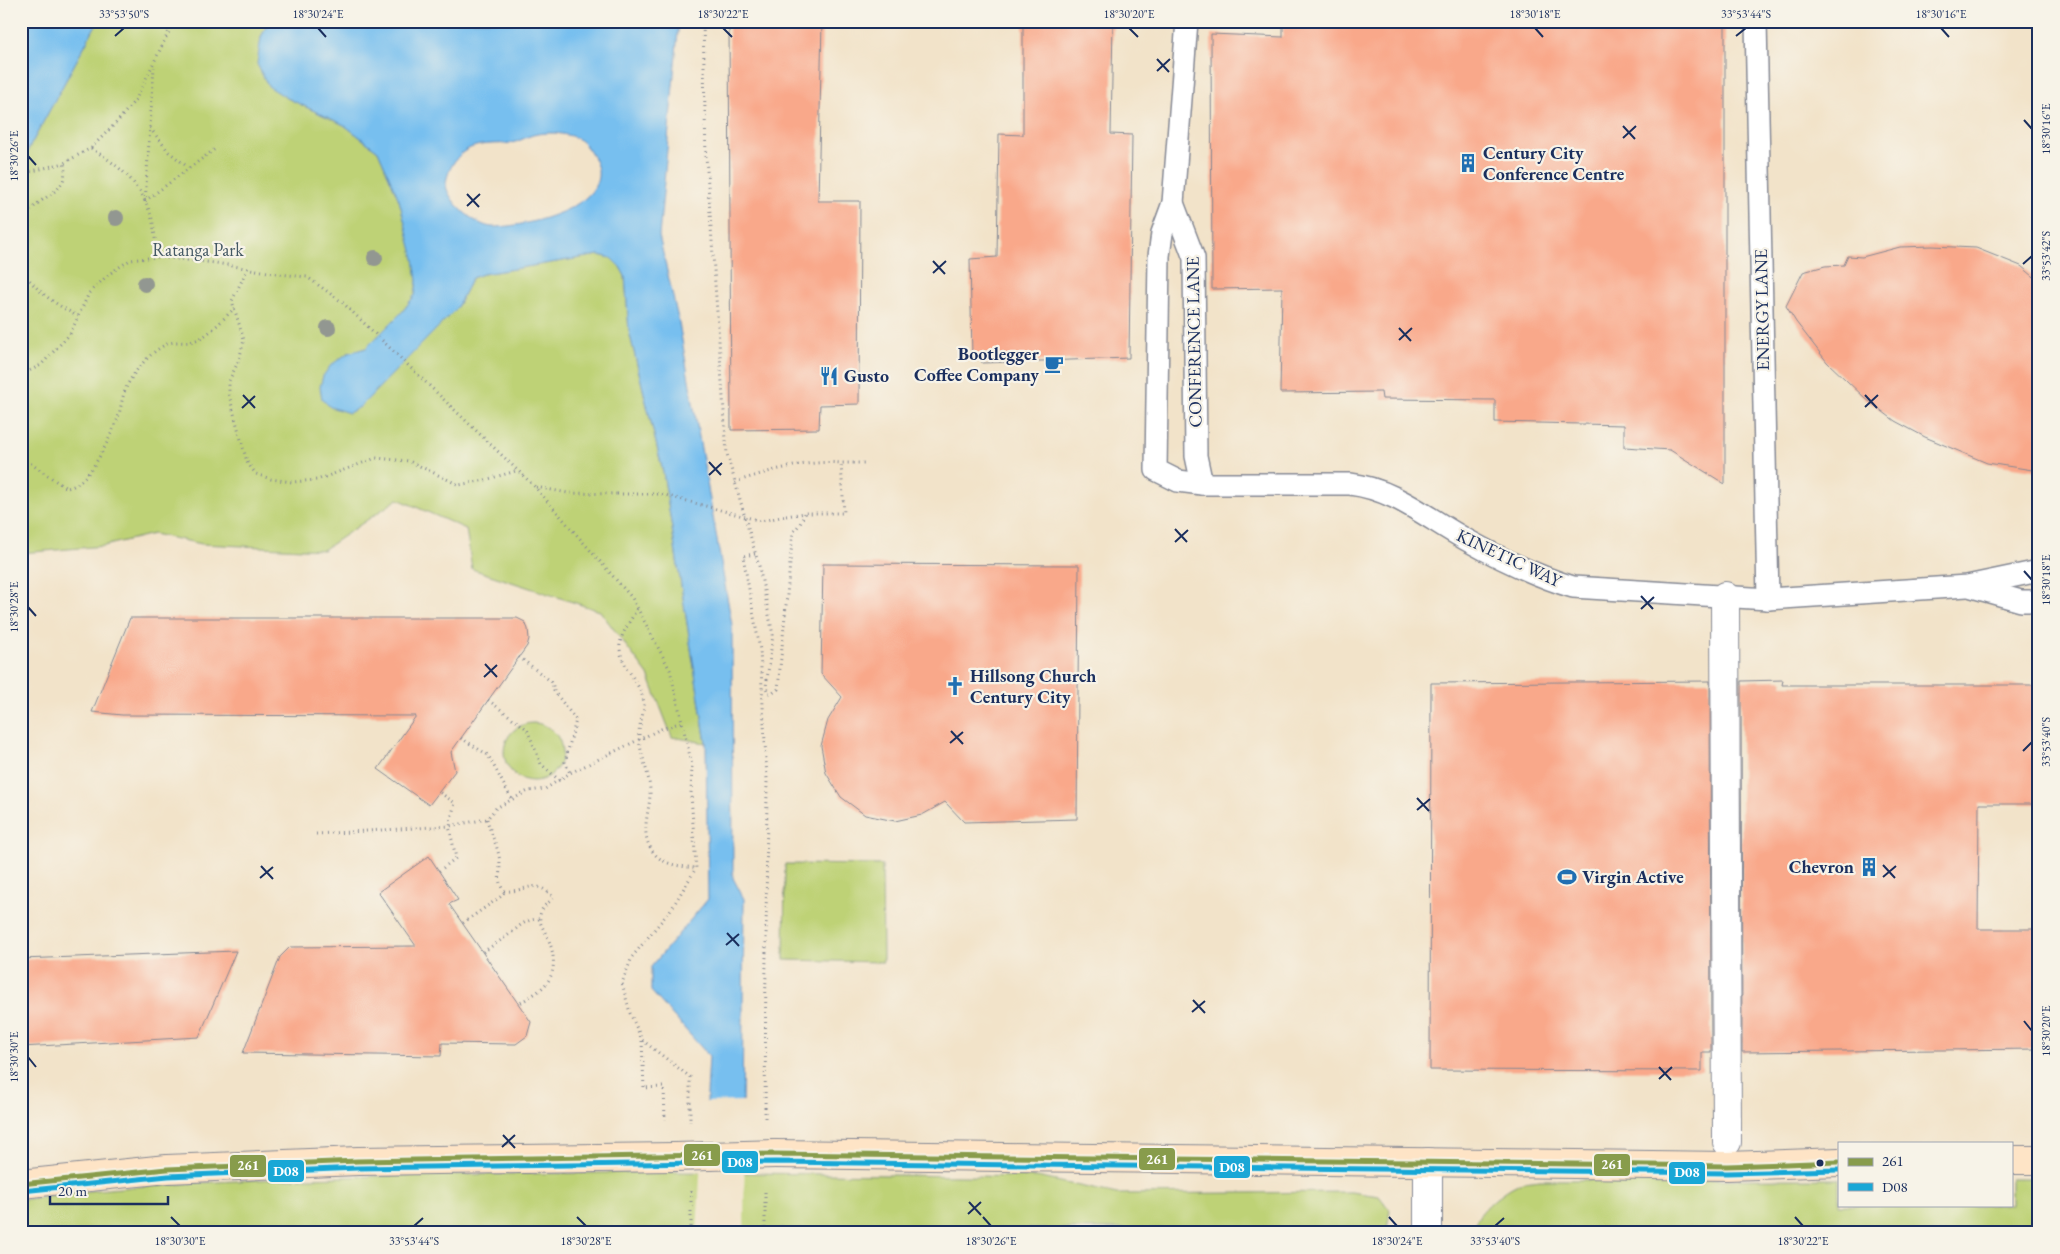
<svg xmlns="http://www.w3.org/2000/svg" width="2060" height="1254" viewBox="0 0 2060 1254" font-family="'EB Garamond',serif">
<style>
.green{fill:#bed276;stroke:#6c806a}
.water{fill:#77bfef;stroke:#4977a6;fill-rule:evenodd}
.pier{fill:#f2e3c9}
.building{fill:#f9a88a}
.lines{fill:none;stroke-linecap:round;stroke-linejoin:round}
.service-casing{stroke:#868994;stroke-width:24}
.pedestrian-casing{stroke:#868994;stroke-width:30}
.minor-casing{stroke:#868994;stroke-width:30}
.secondary-casing{stroke:#868994;stroke-width:30}
.path{stroke:#868994;stroke-width:3;stroke-dasharray:1 4;stroke-linecap:butt}
.service{stroke:#fff;stroke-width:21}
.pedestrian{stroke:#fff;stroke-width:28}
.minor{stroke:#fff;stroke-width:28}
.secondary{stroke:#fee4c6;stroke-width:28}
.secondary-bridge-casing{stroke:#868994;stroke-width:30;stroke-linecap:butt}
.path-bridge{stroke:#868994;stroke-width:3;stroke-dasharray:1 4;stroke-linecap:butt}
.secondary-bridge{stroke:#fee4c6;stroke-width:28}
.bus-1-casing{stroke:#f7f3e8;stroke-width:9}
.bus-2-casing{stroke:#f7f3e8;stroke-width:9}
.bus-1{stroke:#889c4c;stroke-width:5}
.bus-2{stroke:#19a7d6;stroke-width:5}
.tree{fill:#929791}
.ticks{fill:none;stroke:#1b2f5e;stroke-width:2}
.bus-dot{fill:#1b2f5e;stroke:#f7f3e8;stroke-width:2}
.labels{text-anchor:middle;stroke-width:4.5;stroke-linejoin:round;paint-order:stroke}
.poi-label{font-size:18px;font-weight:bold;fill:#1b2f5e;stroke:#f7f3e8;text-anchor:start}
.park-label{font-size:18px;fill:#445864;stroke:#f7f3e8}
.street-label{font-size:18px;fill:#1b2f5e;stroke:#f7f3e8}
.line-badge{stroke:#f7f3e8;stroke-width:2}
.badge-label{font-size:14px;text-anchor:middle;font-weight:bold;fill:#fff}
.neatline{fill:none;stroke:#1b2f5e;stroke-width:2}
.ticks-label{font-size:12px;text-anchor:middle;fill:#1b2f5e}
</style>
<rect width="100%" height="100%" fill="#f7f3e8"/>
<filter id="ink" filterUnits="userSpaceOnUse"><feTurbulence type="fractalNoise" baseFrequency=".02" numOctaves="2"/><feDisplacementMap in="SourceGraphic" scale="10" xChannelSelector="R" yChannelSelector="G"/><feConvolveMatrix kernelMatrix="1 2 1 2 8 2 1 2 1" color-interpolation-filters="sRGB"/></filter>
<filter id="wash" filterUnits="userSpaceOnUse"><feTurbulence type="fractalNoise" baseFrequency=".0096" numOctaves="4" result="noise"/><feDisplacementMap in="SourceGraphic" scale="20" xChannelSelector="R" yChannelSelector="G"/><feGaussianBlur stdDeviation="1.12" result="paint"/><feColorMatrix in="noise" values="0 0 0 0 0 0 0 0 0 0 0 0 0 0 0 0 0 1.4 0 .05"/><feComposite in="paint" operator="in"/></filter>
<g filter="url(#wash)">
<rect width="100%" height="100%" fill="#f2e3c9"/>
<g class="green">
<path d="M98,21h171l-8,16 26,61 57,27 34,26 21,49 16,59 2,22 -2,14 -13,17 -36,36 -18,5 70,-7 38,-37 16,-31 11,-4 116,-19 12,3 9,9 5,9 4,55 34,141 43,271 -34,-6 -24,-62 -48,-64 -128,-42 -6,-40 -68,-30 -75,51 -121,-6 -49,-10 -49,12 -83,7v-390z"/>
<circle cx="533" cy="752" r="29"/>
<path d="M785,864l97,1 1,97 -99,-2z"/>
<path d="M675,1172l362,5 80,17 234,-2 28,4 11,14 -3,19h-611l-292,4h-463v-33c77,-13 156,-16 234,-20 140,-6 280,-6 420,-8z"/>
<path d="M2011,1178h28v55h-567c1,-18 29,-41 44,-48 7,-4 17,-4 24,-5l299,-1v26h172z"/>
</g>
<g class="water">
<path d="M21,21h77l-77,142z"/>
<path d="M269,21h410l-20,215 20,87 53,302 1,253 11,21 -3,334h-41l9,-177 -58,-65v-24l57,-68 -2,-156 -43,-271 -34,-141 -4,-55 -5,-9 -9,-9 -12,-3 -116,19 -11,4 -16,31 -96,98 -11,6 -19,-6 -8,-8 -2,-12 3,-11 8,-11 17,-12 18,-5 36,-36 13,-17 2,-14 -3,-22 -15,-59 -21,-49 -34,-26 -57,-27 -19,-12 -11,-22 4,-27zM555,133c20,3 26,4 37,22 32,50 -68,73 -100,72 -16,-1 -44,-25 -46,-42 0,-10 7,-24 14,-30 14,-14 34,-10 51,-12 8,-1 14,-6 22,-8 7,-2 15,-2 22,-2z"/>
</g>
<path class="pier" d="M745,1101l-1,132h-47l7,-131z"/>
<g id="blocks">
<g class="building">
<path d="M729,21h93l-4,180h42l-1,203 -39,1 -1,24 -88,1z"/>
<path d="M1023,21h90l-2,113 21,1 -3,223 -147,5 -1,-7h-9l-2,-97 27,-2 2,-123 24,1z"/>
<path d="M1283,21h442v463l-55,-34 -46,-3v-22l-129,-3v-22l-113,-1 -1,-7 -101,1 2,-105 -70,1 -1,-255 72,3z"/>
<path d="M1932,246l44,2 45,18 18,15v190l-52,-8 -62,-26 -30,-16 -30,-23 -38,-36 -31,-40 -10,-16 17,-34 22,-6 19,-1 4,-9 14,1 38,-10z"/>
<path d="M823,564l256,1 -2,254 -113,3 -19,-20 -23,13 -27,6 -30,-6 -24,-18 -15,-24 -5,-27 7,-26 14,-23 -21,-23z"/>
<path d="M130,618h387l8,4 3,7 1,10 -2,7 -76,106 4,19 -26,34 -51,-36 38,-53 -294,-1 -30,-3z"/>
<path d="M1783,680l-1,5h257v119h-60l-1,125h61v120l-297,3 -1,-371z"/>
<path d="M1710,681l1,371h-9v19l-272,-1 1,-387z"/>
<path d="M429,856l29,44 -9,4 82,118 -4,14 -11,8 -74,-1 -1,13 -198,-3 37,-96 10,-10 126,-1 -38,-54z"/>
<path d="M236,951l-37,86 -178,10v-88z"/>
</g>
</g>
</g>
<g filter="url(#ink)">
<use href="#blocks" fill-opacity="0" stroke="#868994" stroke-width="1"/>
<g class="lines">
<g class="service-casing">
<g id="service">
<path d="M1187,21l-14,182 -11,30 -3,23 -3,214 22,11 24,3h148c44,5 77,34 115,55 34,19 71,37 108,48l195,12 199,-13 72,-15"/>
<path d="M1756,21l12,578"/>
<path d="M1173,203l21,55 2,198 6,28"/>
<path d="M1972,587l49,14h18"/>
</g>
</g>
<g class="pedestrian-casing">
<path id="pedestrian" d="M1725,596l2,546"/>
</g>
<g class="minor-casing">
<path id="minor" d="M1428,1233v-71"/>
</g>
<g class="secondary-casing">
<g id="secondary">
<path d="M775,1154l952,12 112,-4"/>
<path d="M2011,1160h28"/>
<path d="M21,1184l146,-15 191,-8 317,-4"/>
</g>
</g>
<g class="path">
<path d="M703,21l3,135 21,298 32,112 14,69 -7,52 2,6h5l5,-4 15,-157 7,-8 5,-11"/>
<path d="M150,128l19,24 20,16"/>
<path d="M91,148c26,17 46,31 58,62 6,14 6,32 8,47"/>
<path d="M21,174l43,-11 27,-15 27,-27 18,-22 38,-78"/>
<path d="M145,201l70,-52"/>
<path d="M145,202l9,-135"/>
<path d="M21,222c6,-8 12,-15 20,-21 16,-11 27,-17 23,-38"/>
<path d="M21,268c13,22 35,37 57,48"/>
<path d="M248,268l-16,33 12,39 -5,20 -10,21v14l18,67 9,12 15,5 21,3 25,-2 59,-22 33,3 50,24 26,-5 31,-9"/>
<path d="M21,375l20,-10 29,-31 19,-41 20,-19 21,-14 27,-3 59,6 63,11 28,3 35,25 192,184 98,112 38,72 22,95 -1,29 5,74 -24,40 -40,49 -10,26 8,30 12,27 48,37v45"/>
<path d="M21,462l9,1 36,25c23,-1 44,-51 52,-70 3,-10 4,-21 8,-30 7,-16 25,-37 41,-44 9,-4 18,0 26,-3 16,-4 30,-23 42,-33"/>
<path d="M735,482c34,-11 70,-22 106,-19"/>
<path d="M536,487l32,6 49,1"/>
<path d="M786,516l19,-3h39l-3,-50h26"/>
<path d="M755,554l-12,2 17,94 7,129 -2,341"/>
<path d="M637,609c-6,11 -15,23 -17,35 -2,21 22,38 24,60 0,10 -5,20 -5,30 0,19 10,37 11,56 1,19 -10,39 0,57 9,18 28,19 46,21"/>
<path d="M519,657l33,25 2,9 22,29 -11,42 5,11"/>
<path d="M488,700l39,29 14,35 19,17"/>
<path d="M461,738l27,17 24,45"/>
<path d="M487,819c3,15 13,30 13,46 0,10 -3,17 4,26 23,2 30,-15 50,7 -6,5 -13,9 -14,18 -1,7 3,12 6,18 8,16 12,37 -1,51 -7,8 -18,13 -26,19"/>
<path d="M316,834l133,-8 38,-7 9,-11 32,-17 17,-2 25,-16 91,-44 21,-7"/>
<path d="M439,871l17,-13 -7,-32 6,-23 -16,-11"/>
<path d="M463,923l40,-28 1,-4"/>
<path d="M483,952c9,-6 19,-12 28,-19 10,-8 15,-14 29,-14"/>
<path d="M642,1041l2,47 20,-1 1,33"/>
<path d="M691,1191v42"/>
<path d="M765,1233v-45"/>
</g>
<use href="#service" class="service"/>
<use href="#pedestrian" class="pedestrian"/>
<use href="#minor" class="minor"/>
<use href="#secondary" class="secondary"/>
<g class="secondary-bridge-casing">
<path id="secondary-bridge" d="M675,1157l100,-3"/>
</g>
<path class="path-bridge" d="M617,494h44l100,27 25,-5"/>
<use href="#secondary-bridge" class="secondary-bridge"/>
<g class="bus-1-casing">
<path id="bus-1" d="M21,1184l146,-15 191,-8 417,-7 952,12 112,-4"/>
</g>
<g class="bus-2-casing">
<path id="bus-2" d="M22,1191l146,-15 190,-8 417,-6 952,11 112,-3"/>
</g>
<use href="#bus-1" class="bus-1"/>
<use href="#bus-2" class="bus-2"/>
</g>
<g class="tree">
<circle cx="116" cy="218" r="8"/>
<circle cx="375" cy="258" r="8"/>
<circle cx="145" cy="284" r="8"/>
<circle cx="328" cy="328" r="8"/>
</g>
</g>
<path class="ticks" d="M318,28l8,9M723,28l9,9M1129,28l9,9M1535,28l8,9M1941,28l8,9M115,36l9,-8M1736,36l10,-8M1157,59l12,13M1157,71l13,-12M2024,120l8,9M1623,126l12,13M1623,138l13,-12M28,156l8,9M467,194l12,13M467,206l13,-12M933,261l12,13M2023,264l9,-8M933,273l13,-12M1399,328l12,13M1399,340l13,-12M243,395l12,13M1865,395l12,13M1865,407l13,-12M242,408l13,-12M709,462l12,13M709,475l13,-12M1175,529l12,13M1175,542l13,-12M2024,571l8,9M1641,596l12,13M28,607l8,9M1641,609l13,-12M485,664l12,13M484,677l13,-12M951,731l12,13M950,743l13,-11M2023,751l9,-9M1417,798l12,13M1417,810l13,-11M1883,865l12,13M261,866l12,13M1883,877l13,-11M260,878l13,-11M727,933l12,13M726,945l13,-11M1193,1000l12,13M1192,1012l13,-11M2024,1021l8,10M28,1057l8,10M1659,1067l12,13M1659,1079l13,-12M503,1135l12,13M502,1147l13,-12M969,1202l12,13M968,1214l13,-12M171,1217l9,9M577,1217l9,9M983,1217l8,9M1389,1217l8,9M1795,1217l8,9M414,1226l9,-8M1495,1226l9,-8"/>
<defs>
<g id="building-bare" transform="scale(1.5)"><path d="M-4-6H4V6H1V3H-1V6H-4ZM-2.5-4.3h1.7v1.8h-1.7ZM.8-4.3h1.7v1.8H.8ZM-2.5-1h1.7V.8h-1.7ZM.8-1h1.7V.8H.8Z" fill="#1f6fb2" stroke="#f7f3e8" stroke-width="2.5" paint-order="stroke"/></g>
<g id="cafe-bare" transform="scale(1.5)"><path d="M-5.5-4.5H6V0H3Q3 3.5 0 3.5H-2.5Q-5.5 3.5-5.5 0ZM3-3.2v2h1.7v-2ZM-6 4.5H4V6H-6Z" fill="#1f6fb2" stroke="#f7f3e8" stroke-width="2.5" paint-order="stroke"/></g>
<g id="restaurant-bare" transform="scale(1.5)"><path d="M-5-6h1v4h1v-4h1v4h1v-4h1v5L-1.5 .5V6h-2V.5L-5-1ZM5-6V6H3V1.5H1.5Q1.5-4 5-6Z" fill="#1f6fb2" stroke="#f7f3e8" stroke-width="2.5" paint-order="stroke"/></g>
<g id="church-bare" transform="scale(1.5)"><path d="M-1.2-6h2.4v3.5h3.3v2.4h-3.3V6h-2.4V-.1h-3.3v-2.4h3.3Z" fill="#1f6fb2" stroke="#f7f3e8" stroke-width="2.5" paint-order="stroke"/></g>
<g id="stadium-bare" transform="scale(1.5)"><path d="M0-5a6.5 5 0 1 0 0 10a6.5 5 0 1 0 0-10ZM-3.5-1.8h7v3.6h-7Z" fill="#1f6fb2" stroke="#f7f3e8" stroke-width="2.5" paint-order="stroke"/></g>
</defs>
<g fill-rule="evenodd">
<use href="#building-bare" x="1468" y="163"/>
<use href="#cafe-bare" x="1054" y="364"/>
<use href="#restaurant-bare" x="829" y="376"/>
<use href="#church-bare" x="955" y="686"/>
<use href="#building-bare" x="1869" y="867"/>
<use href="#stadium-bare" x="1567" y="877"/>
</g>
<circle class="bus-dot" cx="1820" cy="1163" r="4.5"/>
<g class="labels">
<g class="poi-label">
<text x="1483" y="159">Century City<tspan x="1483" dy="21">Conference Centre</tspan></text>
<text x="1039" y="360" text-anchor="end">Bootlegger<tspan x="1039" dy="21">Coffee Company</tspan></text>
<text x="844" y="382">Gusto</text>
<text x="970" y="682">Hillsong Church<tspan x="970" dy="21">Century City</tspan></text>
<text x="1854" y="873" text-anchor="end">Chevron</text>
<text x="1582" y="883">Virgin Active</text>
</g>
<g class="park-label">
<text x="198" y="256">Ratanga Park</text>
</g>
<g class="street-label">
<text transform="translate(1762 310) rotate(-91)" y="6">ENERGY LANE</text>
<text transform="translate(1194 342) rotate(-91)" y="6">CONFERENCE LANE</text>
<text transform="translate(1509 558) rotate(25)" y="6">KINETIC WAY</text>
</g>
</g>
<g class="line-badge">
<rect x="683" y="1143" width="38" height="24" rx="5" fill="#889c4c"/>
<rect x="1138" y="1147" width="38" height="24" rx="5" fill="#889c4c"/>
<rect x="721" y="1150" width="38" height="24" rx="5" fill="#19a7d6"/>
<rect x="1593" y="1153" width="38" height="24" rx="5" fill="#889c4c"/>
<rect x="229" y="1154" width="38" height="24" rx="5" fill="#889c4c"/>
<rect x="1213" y="1155" width="38" height="24" rx="5" fill="#19a7d6"/>
<rect x="267" y="1159" width="38" height="24" rx="5" fill="#19a7d6"/>
<rect x="1668" y="1161" width="38" height="24" rx="5" fill="#19a7d6"/>
</g>
<g class="badge-label">
<text x="702" y="1160">261</text>
<text x="1157" y="1164">261</text>
<text x="740" y="1167">D08</text>
<text x="1612" y="1169">261</text>
<text x="248" y="1170">261</text>
<text x="1232" y="1172">D08</text>
<text x="286" y="1176">D08</text>
<text x="1687" y="1177">D08</text>
</g>
<rect width="2060" height="1254" fill="none" stroke="#f7f3e8" stroke-width="55"/>
<rect x="1838" y="1142" width="175" height="65" fill="#f7f3e8" stroke="#9fa5b1"/>
<rect x="1848" y="1158" width="25" height="8" fill="#889c4c" stroke="#9fa5b1"/>
<text x="1882" y="1166" font-size="15" fill="#1b2f5e">261</text>
<rect x="1848" y="1183" width="25" height="8" fill="#19a7d6" stroke="#9fa5b1"/>
<text x="1882" y="1192" font-size="15" fill="#1b2f5e">D08</text>
<path d="M50 1196v8h118v-8" fill="none" stroke="#1b2f5e" stroke-width="2.5"/>
<text x="58" y="1196" font-size="15" fill="#1b2f5e" stroke="#f7f3e8" stroke-width="4" paint-order="stroke">20 m</text>
<rect x="28" y="28" width="2004" height="1198" class="neatline"/>
<g class="ticks-label">
<text x="124" y="18">33°53'50"S</text>
<text x="318" y="18">18°30'24"E</text>
<text x="723" y="18">18°30'22"E</text>
<text x="1129" y="18">18°30'20"E</text>
<text x="1535" y="18">18°30'18"E</text>
<text x="1746" y="18">33°53'44"S</text>
<text x="1941" y="18">18°30'16"E</text>
<text transform="translate(2046 129) rotate(-90)" y="4">18°30'16"E</text>
<text transform="translate(14 156) rotate(-90)" y="4">18°30'26"E</text>
<text transform="translate(2046 256) rotate(-90)" y="4">33°53'42"S</text>
<text transform="translate(2046 580) rotate(-90)" y="4">18°30'18"E</text>
<text transform="translate(14 607) rotate(-90)" y="4">18°30'28"E</text>
<text transform="translate(2046 742) rotate(-90)" y="4">33°53'40"S</text>
<text transform="translate(2046 1031) rotate(-90)" y="4">18°30'20"E</text>
<text transform="translate(14 1057) rotate(-90)" y="4">18°30'30"E</text>
<text x="180" y="1245">18°30'30"E</text>
<text x="414" y="1245">33°53'44"S</text>
<text x="586" y="1245">18°30'28"E</text>
<text x="991" y="1245">18°30'26"E</text>
<text x="1397" y="1245">18°30'24"E</text>
<text x="1495" y="1245">33°53'40"S</text>
<text x="1803" y="1245">18°30'22"E</text>
</g>
</svg>
